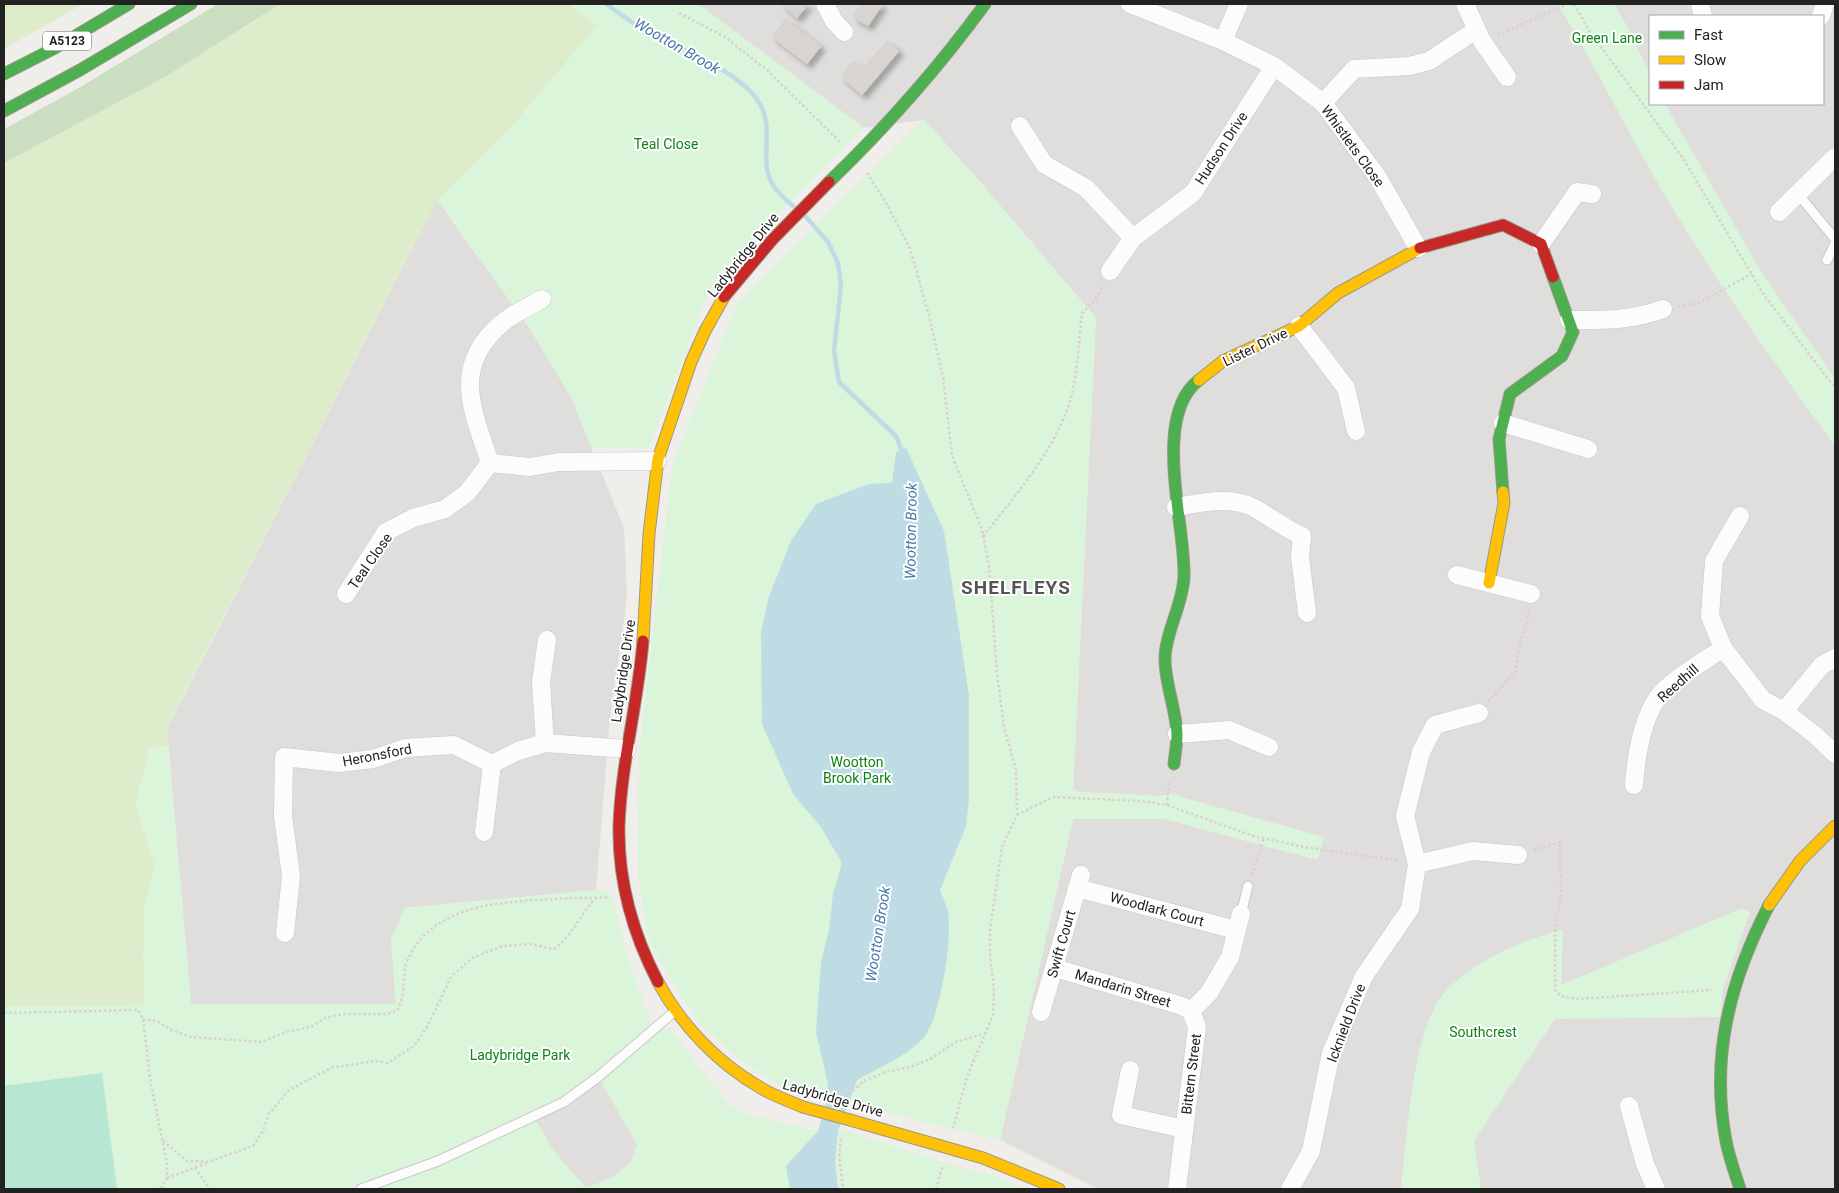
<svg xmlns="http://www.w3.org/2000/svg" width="1839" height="1193" viewBox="0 0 1839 1193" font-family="Roboto,sans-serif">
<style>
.residential{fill:#dfdedc;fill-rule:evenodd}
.grass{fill:#ddeccb}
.forest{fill:#cbdec1}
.park{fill:#daf5da}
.pitch{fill:#b7e6d2}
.parking{fill:#e0dfde}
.water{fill:#bfdbe3}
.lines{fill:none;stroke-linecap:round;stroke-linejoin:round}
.stream{stroke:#bfdbe3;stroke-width:4.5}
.building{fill:#d7d4d2;stroke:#d3d0cc;filter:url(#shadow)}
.lane-casing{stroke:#c9c8c7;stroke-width:11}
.street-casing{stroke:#c9c8c7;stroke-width:19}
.fast-casing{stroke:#999a82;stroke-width:13}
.slow-casing{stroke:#999a82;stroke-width:13}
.jam-casing{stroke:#999a82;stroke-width:13}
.path{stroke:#dccecd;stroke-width:2.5;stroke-dasharray:2.5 2.5;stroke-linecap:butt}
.lane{stroke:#fdfcfc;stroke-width:9}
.street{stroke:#fdfcfc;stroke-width:18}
.fast{stroke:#4caf50;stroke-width:11}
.slow{stroke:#ffc107;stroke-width:11}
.jam{stroke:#c62828;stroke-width:11}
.slow-bridge-casing{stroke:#999a82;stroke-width:13;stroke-linecap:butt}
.slow-bridge{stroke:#ffc107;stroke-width:11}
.labels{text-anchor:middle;stroke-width:4;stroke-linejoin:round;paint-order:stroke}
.shield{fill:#fff;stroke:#646464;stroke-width:1}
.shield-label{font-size:12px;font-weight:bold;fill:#222}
.park-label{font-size:14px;fill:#0c8416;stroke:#fff}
.street-label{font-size:14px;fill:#222;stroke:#fff}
.water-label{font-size:15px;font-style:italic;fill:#4a7aab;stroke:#fff}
.district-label{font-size:19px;font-weight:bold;letter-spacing:1px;fill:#555;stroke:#fff}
</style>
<defs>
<filter id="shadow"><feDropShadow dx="4.5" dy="4.5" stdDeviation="2.5" flood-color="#0004"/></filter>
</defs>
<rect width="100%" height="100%" fill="#f0eeeb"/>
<g class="residential">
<path d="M698,4h1137v1185h-737l-98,-49 73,-321h92l153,41 -147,-66 -12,2 -81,-4 -5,-3 23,-471 -121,-142 -51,-56 -60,8zM1650,16h173v88h-173z"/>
<path d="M437,200l91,126 43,71 53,131 3,70 -17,120 -14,172 -191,18 -14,32 5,64h-205l-24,-275z"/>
</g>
<g class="grass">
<path d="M4,4h79l-79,45z"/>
<path d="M280,4h289l28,22 -90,106 -70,68 -257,502 -13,27 1,17 -18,2 -15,56 20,62 -11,44 1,95 -141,184v-1026l161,-86z"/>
</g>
<path class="forest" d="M218,4h62l-115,73 -161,86v-34l73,-40z"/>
<g class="park">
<path d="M569,4h129l166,124 -81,81 -74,82 -60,157h-57l-21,-51 -43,-71 -91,-126 70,-68 90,-106z"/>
<path d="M1558,4h56l15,25 21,46v29h15l98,171 72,103v67c-64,-85 -124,-171 -178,-263 -34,-59 -64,-120 -99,-178z"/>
<path d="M924,119l51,57 121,142 -23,471 5,3 81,4 12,-2 153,43 -6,23 -152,-41h-93l-73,321 -195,-47 -30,-10 -32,-21 -41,-36 -19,-26 -34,-60 -11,-66 1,-120 33,-288 65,-163z"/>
<path d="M168,746l23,258h205l-5,-64 14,-32 191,-18 15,3 14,55 26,76 5,4 14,1 59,76 15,9 74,17h29l115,37 37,9 22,12h-1017v-183l141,-1 -2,-48 1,-47 11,-44 -20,-62 16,-56z"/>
<path d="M1742,908l8,4 -27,77 -3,28 -165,2 -81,122 7,48h-80c6,-52 10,-141 36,-186 23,-37 86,-64 126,-73l-2,55z"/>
</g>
<path class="pitch" d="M102,1073l15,116h-113v-103z"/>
<path class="parking" d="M598,1077l39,67 -6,18 -18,15 -27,11 -33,-38 -19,-33z"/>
<path class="water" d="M906,448l38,83 25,165v102l-3,28 -26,64c2,7 7,15 8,22 5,26 -8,104 -23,124 -14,18 -48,33 -68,44l-19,51 -3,30 3,28h-48l-4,-23 32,-35 10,-36v-11l-12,-52 5,-69 8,-33 4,-36 9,-31 -21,-36 -28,-33 -31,-70 -1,-91 7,-34 23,-58 25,-37 53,-20 23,-1 4,-31z"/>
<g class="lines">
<g class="stream">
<path d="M606,4c15,10 29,22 45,30 32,17 90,37 109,70 15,26 -2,58 13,81 5,9 14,15 21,22"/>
<path d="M806,217l22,25 10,21 3,23 -7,65 5,31 57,54 7,18"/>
</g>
</g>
<g class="building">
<path d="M781,4h27l-11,14z"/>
<path d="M862,4h21l-15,22 -15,-9z"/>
<path d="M786,19l35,27 -14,18 -35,-27z"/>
<path d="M888,41l11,10 -37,44 -21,-18 12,-16 10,7z"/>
</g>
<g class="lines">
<g class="lane-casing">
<g id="lane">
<path d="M1798,194l37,45"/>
<path d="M1827,260l8,-16"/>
<path d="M1241,914l7,-28"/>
<path d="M361,1189l77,-28 126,-59 34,-25 77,-66"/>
</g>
</g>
<g class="street-casing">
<g id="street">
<path d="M825,4l9,17 10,11"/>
<path d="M1130,4l93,37 51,25 49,37 54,73 41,72"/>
<path d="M1465,4l17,37 25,36"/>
<path d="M1700,4l3,12"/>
<path d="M1821,16l4,-12"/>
<path d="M1223,41l16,-37"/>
<path d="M1323,103l31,-34 55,-3 20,-5 47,-31"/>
<path d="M1020,126l24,38 42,24 47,50"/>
<path d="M1779,212l56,-55"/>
<path d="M1541,244l36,-52 15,2"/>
<path d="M1110,271l23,-33 60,-45 81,-127"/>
<path d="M1569,320c33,0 62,1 94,-11"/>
<path d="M1299,326l47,62 10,43"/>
<path d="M1503,423l85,26"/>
<path d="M490,463l40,4 29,-5 98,-1"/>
<path d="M1176,507c25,-4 56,-12 80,2 16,9 29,20 46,27l-2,21 7,56"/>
<path d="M1457,575l74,19"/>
<path d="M346,594l40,-62 27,-14 32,-9 22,-16 23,-30c-18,-54 -39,-97 12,-140 11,-10 27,-16 40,-24"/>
<path d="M1723,648l40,52 21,11 31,24 20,19"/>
<path d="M1784,711l38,-46 13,-7"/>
<path d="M1177,734l52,-4 40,17"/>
<path d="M545,743l-4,-61 6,-42"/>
<path d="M492,764l26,-13 27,-8 82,6"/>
<path d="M1634,785c2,-27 7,-61 22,-85 11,-18 49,-39 67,-52l-13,-32 4,-55 26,-45"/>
<path d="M484,832l8,-68"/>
<path d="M1417,864l56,-13 45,4"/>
<path d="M1077,888l159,42"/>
<path d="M285,933l6,-57 -8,-60 1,-59 55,6 34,-4 32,-11 49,-3 38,19"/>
<path d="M1055,968l127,38 9,5"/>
<path d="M1041,1012l40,-137"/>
<path d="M1130,1070l-9,45 63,14"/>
<path d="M1629,1106l16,58 11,25"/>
<path d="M1177,1189l20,-162 -6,-16 18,-18 21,-36 11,-43"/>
<path d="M1290,1189l21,-38 20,-98 33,-77 46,-67 7,-45 -12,-48 16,-64 14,-27 44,-12"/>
</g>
</g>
<g class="fast-casing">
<g id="fast">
<path d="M4,74l51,-26 74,-44"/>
<path d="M4,111l76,-41 111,-66"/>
<path d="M829,182c56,-54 110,-115 156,-178"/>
<path d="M1503,492l-4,-53 11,-45 52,-38 11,-24 -20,-55"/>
<path d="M1174,764c1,-10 3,-20 3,-30 -1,-25 -12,-50 -12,-75 0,-26 18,-55 19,-82 2,-51 -33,-161 15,-197"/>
<path d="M1740,1189c-5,-16 -11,-32 -14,-48 -16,-85 4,-160 43,-236"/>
</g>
</g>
<g class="slow-casing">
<g id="slow">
<path d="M1199,380l24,-19 76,-35 39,-33 82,-45"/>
<path d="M1489,583l15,-80 -1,-11"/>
<path d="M643,641l6,-107 9,-75 33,-97 14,-31 19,-34"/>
<path d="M1769,905l31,-44 35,-35"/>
<path d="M658,982c24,44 60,81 103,106 13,8 28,13 42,19"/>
<path d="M850,1120l133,38 76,31"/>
</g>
</g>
<g class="jam-casing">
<g id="jam">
<path d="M1420,248l83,-23 38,19 12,33"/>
<path d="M724,297l48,-57 57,-58"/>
<path d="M643,641c-5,62 -22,123 -24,185 -1,54 14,108 39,156"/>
</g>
</g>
<g class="path">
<path d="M1574,4l16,28 94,128 80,135 71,93"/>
<path d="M679,13l46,24 43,34 73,72"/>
<path d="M1498,35l69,-31"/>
<path d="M867,173l18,28 25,47 19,68 14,61 9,79 30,73 7,38 8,106 7,54 12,43 1,45 -15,32 -12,83v24l4,37 -1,24 -26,62 -14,51"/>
<path d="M1678,307l21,-4 52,-29"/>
<path d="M983,536c30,-37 64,-77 82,-121 13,-30 13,-70 17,-102l12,-11 9,-17"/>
<path d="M1488,702l28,-31 3,-26 7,-19 3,-16"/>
<path d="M1167,805l2,-23"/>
<path d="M1017,815l36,-18 89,4 25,4 86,31 51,11 97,14"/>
<path d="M1534,850l26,-8 1,53 -6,32v63l6,6 17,3 134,-9"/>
<path d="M1252,875l12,-37"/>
<path d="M4,1013l134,-3 5,9 7,60 17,84v15l-6,10 -7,1"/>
<path d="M143,1019l14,2 14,9 20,7 71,5 24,-10 25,-5 14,-9 20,-4h41l11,-3c10,-19 4,-37 11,-52 28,-60 105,-57 162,-61 12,-1 26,1 38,-1"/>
<path d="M849,1094l15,-13 21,-9 26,-5 21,-9 24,-16 30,-9"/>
<path d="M841,1139l-2,15 4,35"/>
<path d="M163,1141l24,20 21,1 45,-16 10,-15 6,-17 20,-24 42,-22 44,-7 13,2 26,-17 12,-17 25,-52 21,-19 31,-12 27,-2 24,5c19,-13 26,-36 43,-52"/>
<path d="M195,1168l15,21"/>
<path d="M167,1178l40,-15"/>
<path d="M936,1189l7,-24"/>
</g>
<use href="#lane" class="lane"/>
<use href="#street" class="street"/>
<use href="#fast" class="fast"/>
<use href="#slow" class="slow"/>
<use href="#jam" class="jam"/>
<g class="slow-bridge-casing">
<path id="slow-bridge" d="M803,1107l47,13"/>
</g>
<use href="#slow-bridge" class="slow-bridge"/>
</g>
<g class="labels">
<rect class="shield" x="43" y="31.5" width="48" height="19" rx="4"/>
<g class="shield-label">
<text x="67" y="45">A5123</text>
</g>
<g class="park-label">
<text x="1607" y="43">Green Lane</text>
<text x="666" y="149">Teal Close</text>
<text x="857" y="767">Wootton<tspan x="857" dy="16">Brook Park</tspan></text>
<text x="1483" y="1037">Southcrest</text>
<text x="520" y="1060">Ladybridge Park</text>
</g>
<g class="street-label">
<text transform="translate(1353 146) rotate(54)" y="5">Whistlets Close</text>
<text transform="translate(1221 148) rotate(-57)" y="5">Hudson Drive</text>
<text transform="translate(743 255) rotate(-51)" y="5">Ladybridge Drive</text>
<text transform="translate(1255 347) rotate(-26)" y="5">Lister Drive</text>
<text transform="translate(370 561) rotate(-55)" y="5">Teal Close</text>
<text transform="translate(623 671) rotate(-82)" y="5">Ladybridge Drive</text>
<text transform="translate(1678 683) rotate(-41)" y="5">Reedhill</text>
<text transform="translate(377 755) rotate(-11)" y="5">Heronsford</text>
<text transform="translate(1157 909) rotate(15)" y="5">Woodlark Court</text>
<text transform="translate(1061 944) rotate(-74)" y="5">Swift Court</text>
<text transform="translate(1123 988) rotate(17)" y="5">Mandarin Street</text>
<text transform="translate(1346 1023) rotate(-69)" y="5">Icknield Drive</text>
<text transform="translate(1191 1074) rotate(-83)" y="5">Bittern Street</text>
<text transform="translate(833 1098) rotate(16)" y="5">Ladybridge Drive</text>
</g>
<g class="water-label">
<text transform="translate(677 46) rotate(30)" y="5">Wootton Brook</text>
<text transform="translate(911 531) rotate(-89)" y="5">Wootton Brook</text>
<text transform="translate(878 934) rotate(-81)" y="5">Wootton Brook</text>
</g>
<g class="district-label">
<text x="1016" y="594">SHELFLEYS</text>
</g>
</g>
<rect width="1839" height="1193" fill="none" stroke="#222222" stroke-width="10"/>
<rect x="1649" y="15" width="175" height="90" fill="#ffffff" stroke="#a7a7a7"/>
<rect x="1659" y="31" width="25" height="8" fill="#4caf50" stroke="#a7a7a7"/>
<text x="1694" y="40" font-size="15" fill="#222222">Fast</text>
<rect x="1659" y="56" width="25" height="8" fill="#ffc107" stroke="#a7a7a7"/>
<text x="1694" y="65" font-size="15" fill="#222222">Slow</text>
<rect x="1659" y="81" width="25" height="8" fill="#c62828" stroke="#a7a7a7"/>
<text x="1694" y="90" font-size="15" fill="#222222">Jam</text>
</svg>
